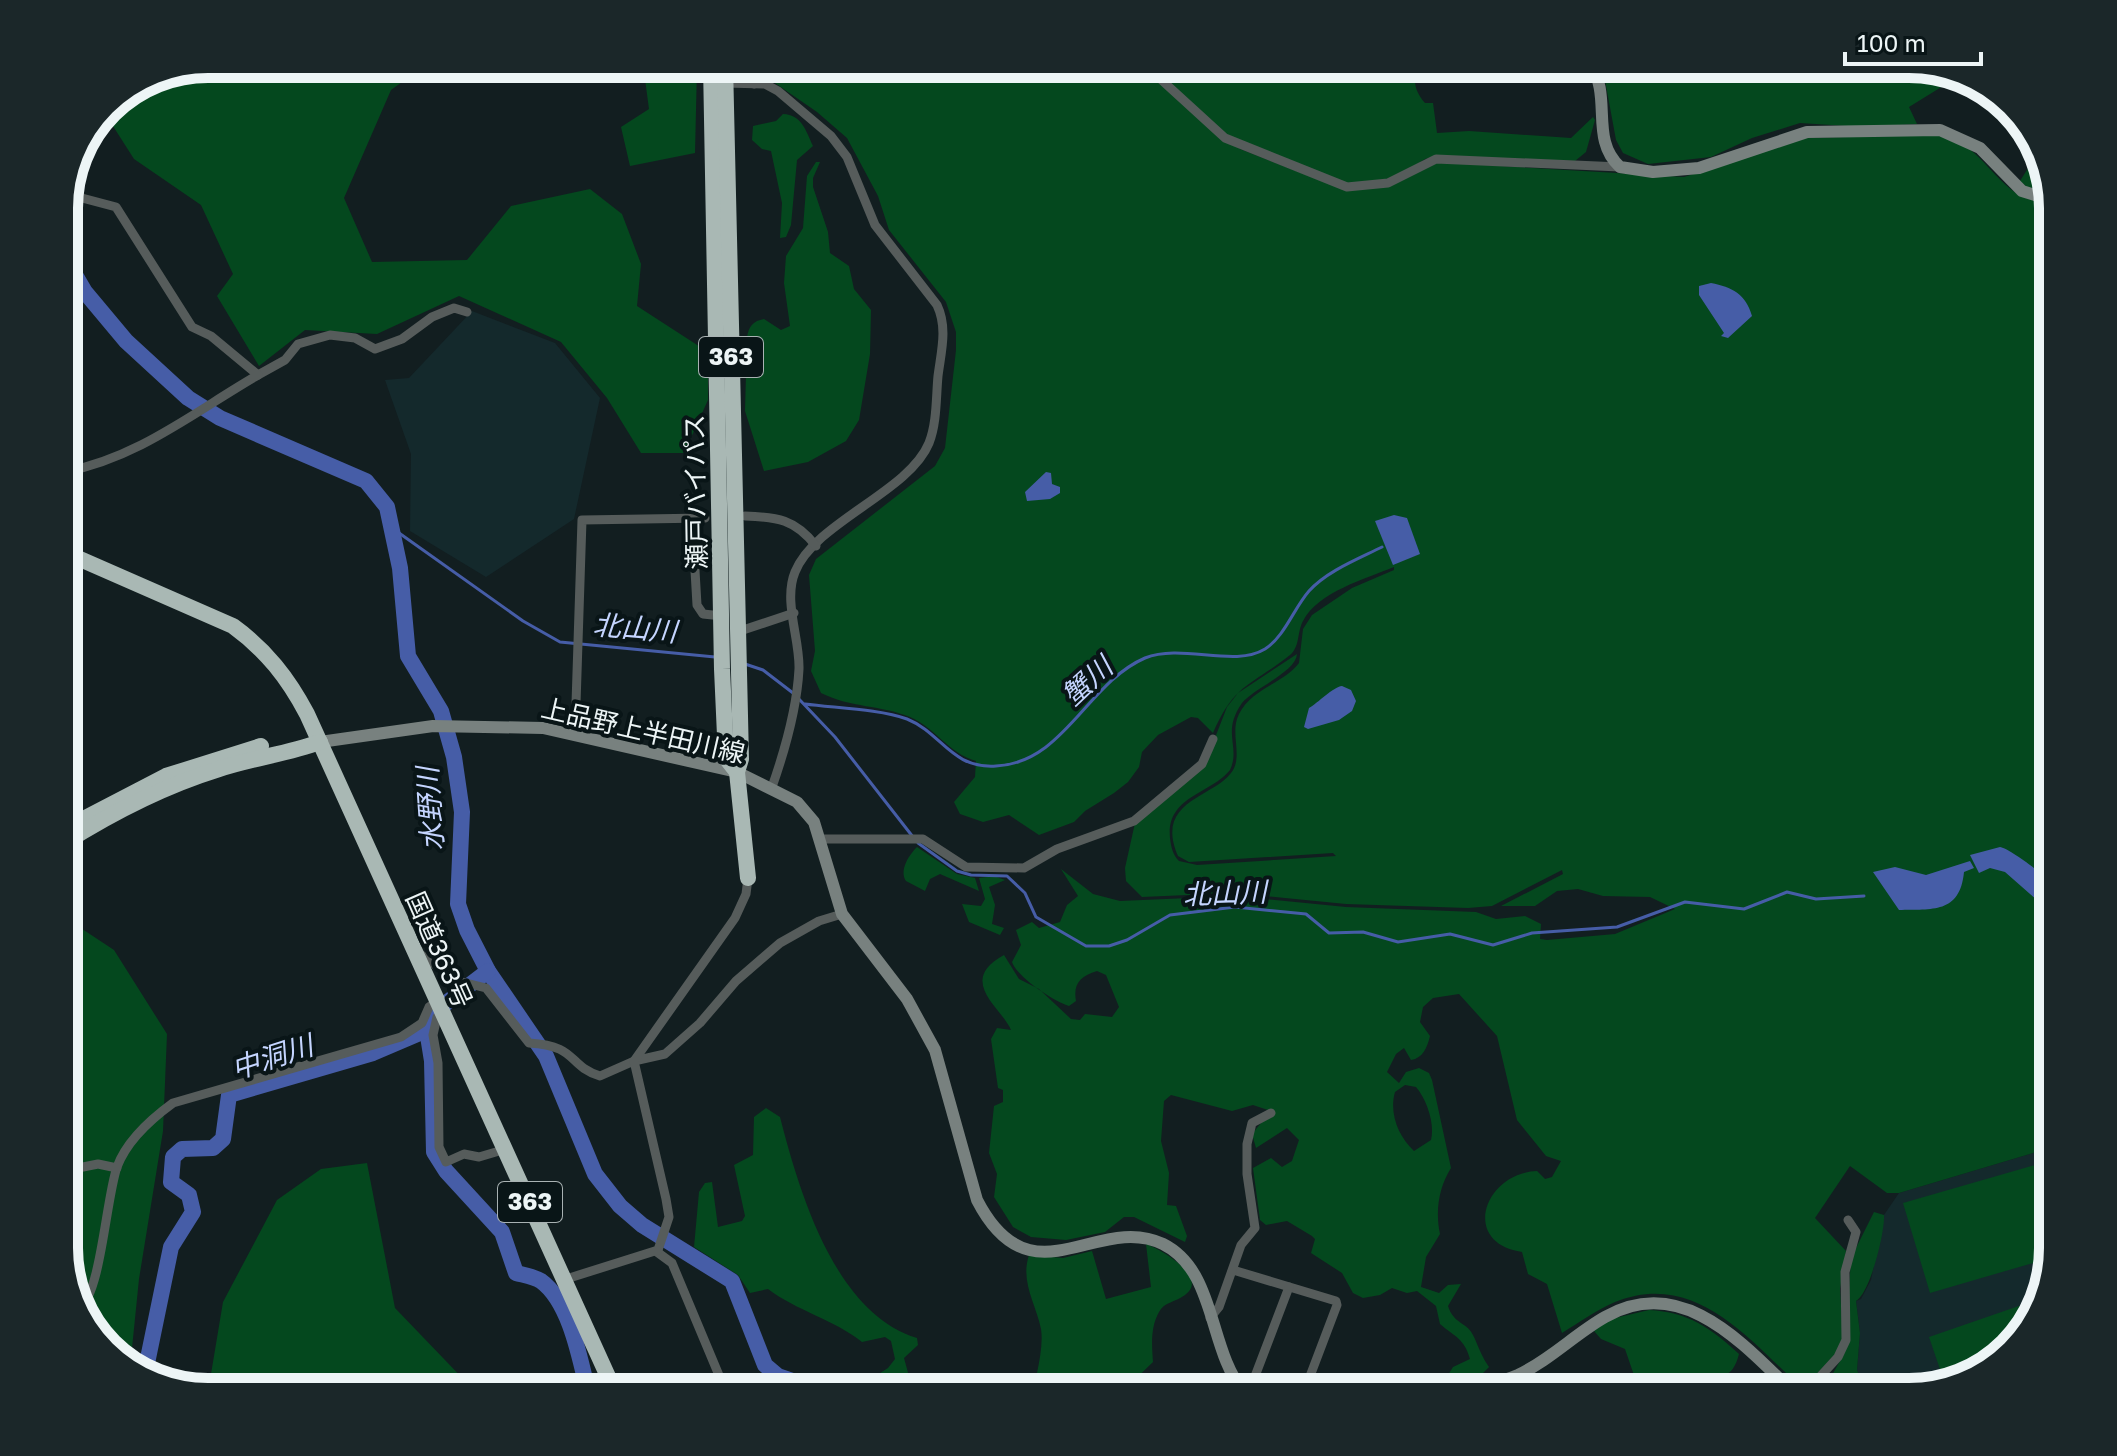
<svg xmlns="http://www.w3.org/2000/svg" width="2117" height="1456" viewBox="0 0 2117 1456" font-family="'Golos Text','Noto Sans JP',sans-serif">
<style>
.built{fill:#14292c}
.green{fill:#04481e;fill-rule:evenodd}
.water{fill:#465da7}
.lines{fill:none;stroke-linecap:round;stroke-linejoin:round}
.stream{stroke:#465da7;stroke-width:3}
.river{stroke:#465da7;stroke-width:16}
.street-tunnel{stroke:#333e40;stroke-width:9;stroke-dasharray:9 4.5;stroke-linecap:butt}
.street{stroke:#565c5b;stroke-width:9}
.secondary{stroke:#78817f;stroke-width:12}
.highway{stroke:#a9b8b4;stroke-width:16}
.labels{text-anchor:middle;stroke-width:8;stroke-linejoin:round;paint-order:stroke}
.shield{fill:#091517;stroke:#a9b2b3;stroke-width:2}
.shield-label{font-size:24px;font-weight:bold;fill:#edf5f6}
.street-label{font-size:26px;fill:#edf5f6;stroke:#091517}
.water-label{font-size:28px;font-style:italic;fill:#c5d5ff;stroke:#091517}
.rim{fill:none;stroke:#edf5f6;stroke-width:10}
</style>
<rect width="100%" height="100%" fill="#121e20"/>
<g class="built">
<path d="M472,311l83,32 45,55 -26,121 -88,58 -76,-46 1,-77 -26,-74 24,-2z"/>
<path d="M2053,1147v101l-25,80 -55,49 -64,15h-42l-10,-22 3,-37 -4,-32 5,-2 10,-19 13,-65 15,-22z"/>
</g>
<g class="green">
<path d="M208,64h219l-36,26 -47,108 28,64 95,-2 44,-54 79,-17 32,25 19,50 -4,42 71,46v48l-24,53h-43l-34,-55 -46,-56 -102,-46 -82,38 -72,-4 -46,36 -42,-70 16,-22 -32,-69 -67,-46 -30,-47 3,-6 46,-31z"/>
<path d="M643,64l54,3 -2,86 -65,13 -9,-39 28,-18z"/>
<path d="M759,64l384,1 97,84 105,41 19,-1 70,-27 250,15 122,-39 128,-3c44,7 50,35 82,58 10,7 25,9 36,12l1,942 -154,46h-12l-37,-27 -35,52 31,33 -6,38 3,48 -7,16 -33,36c-53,-48 -107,-120 -188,-87 -19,8 -35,20 -53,31l-15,-49 -19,-10 -6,-22c-62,-9 -38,-79 15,-81l8,8 7,-2 9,-16 -15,-5 -29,-36 -20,-84 -38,-42 -26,4 -10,9 -3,15 10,14c-3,12 -7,22 -19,24l-7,-12 -8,6 -9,18 12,11 7,-11 13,-4 10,5 3,7 19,88c-12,19 -16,43 -11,66l-14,23 -5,30 18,6 9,-8 13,-1 -13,22c6,19 19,15 26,31 5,11 8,20 15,30l-6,6 -32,8 -3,-6 5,-8 17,-8c-6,-21 -15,-22 -30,-35l-4,-18 -19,-15 -10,2 -15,-5 -12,7 -17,3 -10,-5 -11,-20 -31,-20 4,-14 -3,-3 -25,-15 -21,4 -6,-5 -7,-52 18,-10 11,9 10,-6 7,-21 -12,-12 -31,20 -4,-14 19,-23 -18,-6 -21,6 -61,-16 -7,6 -3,40 8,32 -2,32 9,1 11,30 -2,6 -51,-25h-10l-19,15 -39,8 -35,-3 -18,-10 -19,-30 3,-23 -8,-21 5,-47 9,-4v-12l-5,-2 -7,-49 6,-11 14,2c-9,-22 -55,-49 -7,-75l15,24 20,10 32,30 9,1 5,-6 27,3 7,-10 -13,-32 -9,-4c-17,5 -24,13 -21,30l-7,5c-16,-5 -52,-29 -57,-44l9,-17 -5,-15 16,-8 7,6 21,-6 7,-17 11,-9 -17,-27 32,25 27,7 115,-5 111,11 130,5 20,7 29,-3 16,8 -1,15 7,1 68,-6 60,-25 -25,-12 -47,-1 -25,-7 -21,2 -22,15h-34l62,-32 -1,-4 -70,36 -24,2 -122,-4 -113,-11 -91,4 -16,-16 -1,-13 10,-45 69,-57 23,-59 11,-14 59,-39c-1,18 -43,34 -55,49 -21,30 -1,43 -12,67 -19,24 -64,26 -60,68 1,9 3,17 9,23l18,4 139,-9 -3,-3 -144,9 -11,-6c-24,-55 34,-58 53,-83 13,-16 -2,-40 8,-59 13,-26 44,-30 60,-51l4,-34 9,-14 40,-27 42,-18v-3c-29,12 -76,25 -91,54 -6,11 -3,26 -13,34 -40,32 -55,28 -77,78l-15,-15 -7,-1 -33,18 -16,17 -3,15 -11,15 -14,11 -29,18 -11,11 -35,13 -30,-20 -26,7 -23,-8 -6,-12 21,-25 1,-16c-28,-8 -40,-33 -66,-44 -29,-12 -59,-9 -89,-24l-10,-22 4,-20 -6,-76 7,-16 119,-93 10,-18 11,-98v-18l-10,-30 -57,-72 -11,-34 -31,-58 -30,-26 -45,-31zM1405,1085l11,2c11,13 19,37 15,53l-17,11c-16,-15 -25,-38 -19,-59z"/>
<path d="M1148,64h276c-14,12 -10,26 1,39h8l4,30 32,-2 102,7 22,-21 2,3 -9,32 -11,9 -139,-5 -11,3 -27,18 -49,8 -116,-45z"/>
<path d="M1602,64h307l52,16 -18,6 -34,21 8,17 -55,3 -62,-4 -48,15 -41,19 -63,7 -25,-11 -7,-13z"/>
<path d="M783,114c19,1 23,17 30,32l-16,14 -6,65 -5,12 -6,1 2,-35 -11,-52 -9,-2 -10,-9 1,-14 23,-5z"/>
<path d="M2035,157l7,3 7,32 -21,-4 -8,-7z"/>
<path d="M816,162h4l-7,16v9l15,45 2,21 19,13 5,23 17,21 -1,44 -11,66 -13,21 -38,21 -44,9 -19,-60 2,-74c2,-11 6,-16 17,-18l17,11 9,-4 -6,-43 2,-27 17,-28 4,-52z"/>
<path d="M917,847l40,27 18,4 4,13 -39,-17 -10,5 -5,12 -19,-10c-7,-11 3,-26 11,-34z"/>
<path d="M994,876l11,4 -16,7 6,18 -3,19 12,4 -4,7 -31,-13 -7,-18 19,2 4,-7 -6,-21z"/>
<path d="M64,917l50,33 53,84 -4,97 -24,148 -9,89 -47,-48 -19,-63z"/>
<path d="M766,1108l14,9c19,73 54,196 137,221l1,7 -14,13 6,22 8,12h-48l-4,-10 22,-14 7,-9 -4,-18 -6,-4 -23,5c-29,-23 -65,-31 -94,-53l-18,4 -12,-18 -44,-28 5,-55 6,-9 7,-1 6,45 24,-6 3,-5 -11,-51 19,-10 1,-38z"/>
<path d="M367,1163l28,145 74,77 -5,7h-256l15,-90 54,-102 44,-31z"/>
<path d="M2042,1163l11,39 -3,56 -120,35 -27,-90z"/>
<path d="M1874,1212l10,3c1,18 -14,78 -28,86l4,32 -3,37 10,22h-28l-8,-15 14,-25 6,-94z"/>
<path d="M1146,1244c14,5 64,33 39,51 -9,7 -21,7 -26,17 -9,16 -7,34 -6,50l-31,30h-104l9,-17 10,-2c3,-14 6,-31 4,-44 -5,-25 -21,-47 -12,-74l34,3 29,-7 14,48 45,-12z"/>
<path d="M2036,1300l-8,28 -55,49 -28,7 -16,-47z"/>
<path d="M1649,1310c39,2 62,18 90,44 -7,27 -19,22 -43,27l-7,11h-55l3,-8 -12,-35 -24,-10 -7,-8 17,-12z"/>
</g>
<g class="water">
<path d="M1711,283c21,4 35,11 41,33l-24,22 -7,-2 3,-3 -25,-38v-9z"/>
<path d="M1046,472l5,1 1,11 8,3v6l-10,6 -23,2 -2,-9z"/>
<path d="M1394,515l13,3 13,36 -27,11 -18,-44z"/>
<path d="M1342,686l9,4 5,11 -4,10 -13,9 -31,9 -4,-2 5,-19c9,-5 24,-21 33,-22z"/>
<path d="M2000,847c9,1 49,31 53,38l-4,10 -12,5 -32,-28 -15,-4 -11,5 -9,-18z"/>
<path d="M1970,861l4,7 -10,4c-4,42 -32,37 -65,38l-26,-38 22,-5 31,8z"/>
</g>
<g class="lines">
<g class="stream">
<path d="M392,528l131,93 37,21 155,15"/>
<path d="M745,664l18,6 30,23"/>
<path d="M798,698l37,39 78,100"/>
<path d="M805,704c30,4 75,5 102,15 35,14 44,50 89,47 68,-3 91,-83 149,-108 37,-15 89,10 120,-9 20,-13 29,-41 44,-58 18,-20 49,-32 73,-44"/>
<path d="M918,843l39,28 14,4 36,1 18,17 11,24 50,29h23l18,-6 43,-25 65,-8 71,7 23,19 34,-1 35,10 52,-8 43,11 39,-12 85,-6 68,-25 59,7 43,-17 29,7 48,-3"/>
</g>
<g class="river">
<path d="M64,256l21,36 41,49 62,57 32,20 146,63 21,26 13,61 8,88 33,55 13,46 8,55 -4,92 9,26 21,41 58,85 49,118 25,32 22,19 90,56 33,84 13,11 47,16"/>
<path d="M64,656l9,40 -9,26"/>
<path d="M427,1030l5,31 2,91 12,19 56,61 14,41c7,2 19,4 25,8 29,21 39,78 47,111"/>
<path d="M145,1373l26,-126 22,-35 -4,-17 -18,-13 2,-25 9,-8 31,-1 10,-9 6,-44 144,-42 54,-23 6,-17 55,-42"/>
</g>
<path class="street-tunnel" d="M64,1176l14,-8"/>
<g class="street">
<path d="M751,64l3,20"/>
<path d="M1144,64l81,74 122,49 41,-4 48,-24 184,8"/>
<path d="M725,83l40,1 13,7 53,45 16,21 28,68 62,80c11,23 4,47 1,71 -2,21 -1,47 -9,67 -20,49 -114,79 -134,129 -12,29 5,67 4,97 -2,39 -14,81 -27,118"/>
<path d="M258,375l27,-15 13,-16 32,-9 25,3 20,11 27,-10 30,-22 22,-9 13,4"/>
<path d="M64,472c74,-14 130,-60 194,-97l-47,-39 -19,-9 -76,-120 -34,-9 -12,-12"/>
<path d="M745,516c32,1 50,3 71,30"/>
<path d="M692,519l5,86 6,9 19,2"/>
<path d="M737,632l57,-19"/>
<path d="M575,734l7,-214 123,-2"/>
<path d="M821,839h102l43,28 58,1 33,-19 77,-28 68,-57 11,-25"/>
<path d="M417,952l41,29 28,7 43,55c50,3 37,22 71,33l34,-15 31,-7 35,-31 36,-42 44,-38 39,-22 23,-7"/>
<path d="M442,1014l-5,3 -4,18 5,28 1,84 7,15 18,-8 15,3 27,-8"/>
<path d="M78,1168l20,-4 19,4"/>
<path d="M657,1252l15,11 54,129"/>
<path d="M1233,1270l103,31 1,4 -33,87"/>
<path d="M563,1280l95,-30 11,-33 -3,-18 -32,-138 101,-143 11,-24 2,-16"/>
<path d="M80,1308c21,-16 26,-109 37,-141 10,-27 34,-48 56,-64l228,-66 21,-14 7,-16 7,-5"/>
<path d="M1210,1318l9,-11 22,-62 14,-17 -8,-54v-30l5,-21 19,-10"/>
<path d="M1249,1392l40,-105"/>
<path d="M1806,1392l32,-35 8,-17 -1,-68 11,-40 -8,-12"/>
</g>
<g class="secondary">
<path d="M1590,64c23,32 -1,75 30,103l33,5 46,-4 108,-36 133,-2 40,18 42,43 29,9"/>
<path d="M320,742l113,-16 110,2 194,44 60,30 17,20 28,92 65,85 28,51 42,150c54,105 120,12 186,44 54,27 45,106 81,148"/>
<path d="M1435,1392c27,-4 58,-6 83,-17 32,-15 57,-41 87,-58 77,-44 138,27 188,75"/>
</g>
<g class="highway">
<path d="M711,64l11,605 4,89 11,14"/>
<path d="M725,64l16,695 -4,13 11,106"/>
<path d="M64,552l169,74c33,24 55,52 74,88l308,678"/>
<path d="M64,829l102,-53 95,-30"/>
<path d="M64,843c49,-31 100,-57 155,-74 33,-11 68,-15 101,-27"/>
</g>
</g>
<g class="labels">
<g class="shield">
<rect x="699" y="337" width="64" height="40" rx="6"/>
<rect x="498" y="1182" width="64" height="40" rx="6"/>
</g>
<g class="shield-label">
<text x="731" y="365">363</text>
<text x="530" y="1210">363</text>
</g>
<g class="street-label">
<text transform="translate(696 492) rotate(-91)" y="9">瀬戸バイパス</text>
<text transform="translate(643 731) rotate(13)" y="9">上品野上半田川線</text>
<text transform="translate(439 950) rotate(66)" y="9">国道363号</text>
</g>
<g class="water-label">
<text transform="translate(635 628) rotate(5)" y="10">北山川</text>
<text transform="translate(1087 681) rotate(-42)" y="10">蟹川</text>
<text transform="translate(430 809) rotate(-94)" y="10">水野川</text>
<text transform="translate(1225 893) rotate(-2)" y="10">北山川</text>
<text transform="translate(272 1057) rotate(-18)" y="10">中洞川</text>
</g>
</g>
<path d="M0 0H2117V1456H0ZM208 78H1909A130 130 0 0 1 2039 208V1248A130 130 0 0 1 1909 1378H208A130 130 0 0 1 78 1248V208A130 130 0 0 1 208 78Z" fill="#1b2729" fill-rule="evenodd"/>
<path class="rim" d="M208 78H1909A130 130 0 0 1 2039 208V1248A130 130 0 0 1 1909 1378H208A130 130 0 0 1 78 1248V208A130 130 0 0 1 208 78Z"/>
<path d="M1845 52v12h136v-12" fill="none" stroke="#edf5f6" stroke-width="4"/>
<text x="1857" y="52" font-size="24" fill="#edf5f6" stroke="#091517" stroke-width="6" paint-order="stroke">100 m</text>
</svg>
